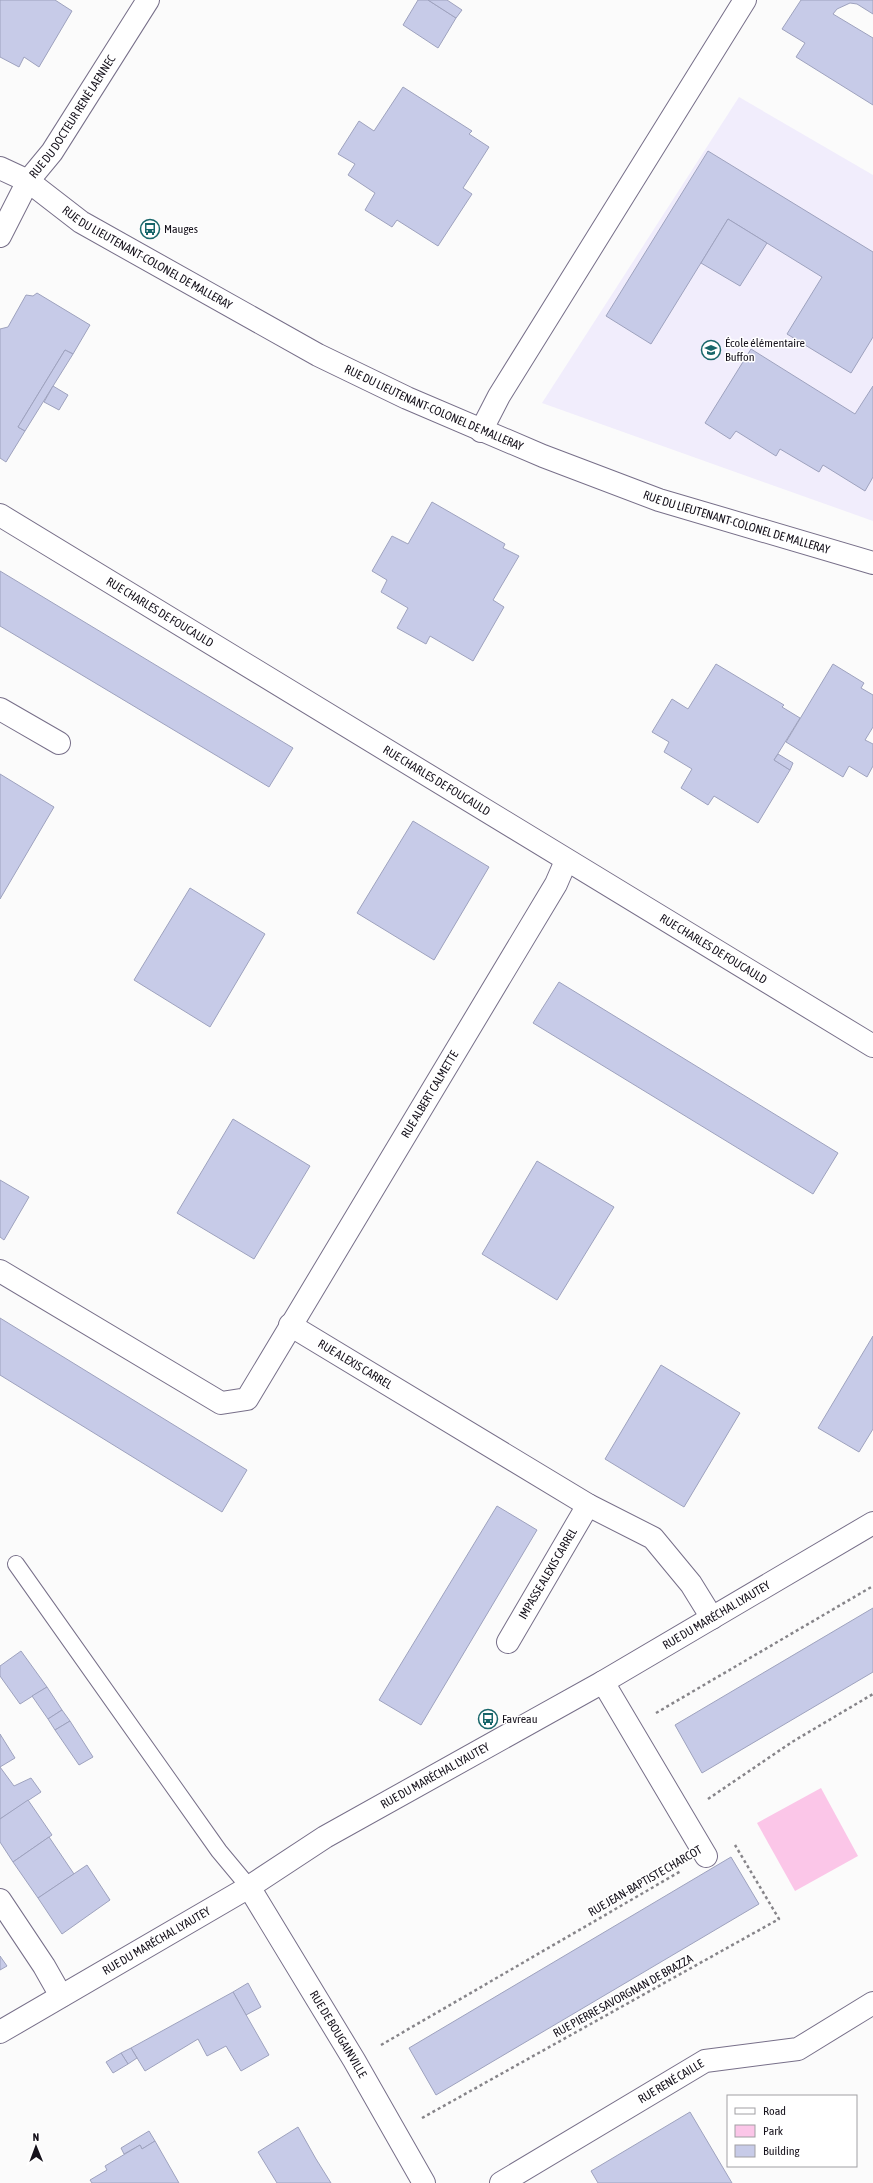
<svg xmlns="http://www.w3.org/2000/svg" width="873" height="2183" viewBox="0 0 873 2183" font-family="'Asap Condensed',sans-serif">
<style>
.built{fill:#f1edfc}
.green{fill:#fbc6e8}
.building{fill:#c7cbe8;stroke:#9ea2be}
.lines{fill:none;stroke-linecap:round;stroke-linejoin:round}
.lane-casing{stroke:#776f89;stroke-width:18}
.street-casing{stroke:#776f89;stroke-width:24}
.secondary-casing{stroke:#776f89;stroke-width:24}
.path{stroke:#868489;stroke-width:2.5;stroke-dasharray:3 3;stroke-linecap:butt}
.lane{stroke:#fff;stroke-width:16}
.street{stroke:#fff;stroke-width:22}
.secondary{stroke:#fff;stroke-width:22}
.labels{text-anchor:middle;stroke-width:3;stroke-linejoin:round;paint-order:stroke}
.street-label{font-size:12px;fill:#15111b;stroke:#fff}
.poi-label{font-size:12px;fill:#15111b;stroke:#fff;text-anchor:start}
</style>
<rect width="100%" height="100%" fill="#fbfbfb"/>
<path class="built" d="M739,97l134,78v346l-331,-118z"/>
<path class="green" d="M821,1788l37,68 -63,35 -38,-68z"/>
<g class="building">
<path d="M0,0h55l17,11 -33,56 -15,-10 -5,10 -19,-10z"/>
<path d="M418,0h10l28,18 -18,30 -35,-23z"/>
<path d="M428,0h19l15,10 -6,8z"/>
<path d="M801,0h72v14l-16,-10 -7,-1 -13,6 -4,5 40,24v67l-77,-48 9,-14 -23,-14z"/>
<path d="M403,87l69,44 -3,3 20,13 -26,41 9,6 -34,52 -41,-26 -5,7 -27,-17 10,-17 -27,-18 7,-11 -17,-10 21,-33 15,10z"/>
<path d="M708,151l165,101v85l-22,36 -64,-39 35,-57 -94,-58 -77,125 -45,-28z"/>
<path d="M728,219l39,24 -27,43 -39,-23z"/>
<path d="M37,293l53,32 -17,29 -8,-4 -47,77 7,4 -19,31 -6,-4v-129l8,-2 18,-32 7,1z"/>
<path d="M751,349l104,65 18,-28v91l-8,14 -42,-26 -4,7 -39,-23 -4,7 -40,-25 -6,8 -25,-16z"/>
<path d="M65,350l8,4 -48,77 -7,-4z"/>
<path d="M53,386l15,9 -9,15 -15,-8z"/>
<path d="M432,502l73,42 -2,4 16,8 -26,44 11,7 -31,54 -43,-25 -4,8 -29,-16 11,-20 -27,-16 6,-12 -15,-9 20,-35 16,8z"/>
<path d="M0,571l293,177 -24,39 -269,-161z"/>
<path d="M716,664l68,41 -2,2 18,11 -26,42 16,10 -32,53 -44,-27 -6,9 -27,-17 11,-19 -28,-17 5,-10 -17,-10 20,-33 16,10z"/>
<path d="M833,664l31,19 -3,5 12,7v32l-8,13 8,4v22l-6,11 -18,-11 -6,11 -57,-35z"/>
<path d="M778,754l15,9 -3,7 -16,-10z"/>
<path d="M0,774l54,33 -54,92z"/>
<path d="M413,821l76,46 -55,93 -77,-47z"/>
<path d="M190,888l75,46 -55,93 -76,-47z"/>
<path d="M559,982l279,171 -25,41 -280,-171z"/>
<path d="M233,1119l77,47 -56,93 -77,-46z"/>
<path d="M537,1161l77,46 -57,93 -75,-46z"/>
<path d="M0,1180l29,17 -25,43 -4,-3z"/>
<path d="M0,1318l247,152 -25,42 -222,-137z"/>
<path d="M873,1336v93l-14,23 -41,-24z"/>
<path d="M661,1365l79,48 -56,94 -79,-48z"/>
<path d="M497,1506l40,24 -116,195 -42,-25z"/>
<path d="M873,1608v64l-171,101 -27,-48z"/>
<path d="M21,1651l26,36 -27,17 -20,-28v-10z"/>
<path d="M47,1687l15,23 -14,9 -16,-23z"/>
<path d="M62,1710l8,11 -15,9 -7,-11z"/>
<path d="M70,1721l23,36 -14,8 -24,-35z"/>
<path d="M0,1734l15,24 -15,9z"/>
<path d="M0,1767l14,19 17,-8 10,14 -41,27z"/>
<path d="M28,1800l24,35 -39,27 -13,-20v-23z"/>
<path d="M49,1837l25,37 -36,24 -25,-36z"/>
<path d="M731,1857l28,47 -323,191 -27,-47z"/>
<path d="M87,1865l23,35 -48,34 -24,-36z"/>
<path d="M0,1956l7,10 -7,4z"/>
<path d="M248,1983l13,24 -15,8 -13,-23z"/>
<path d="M233,1992l36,63 -28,16 -15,-25 -19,10 -9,-17 -53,32 -14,-23z"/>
<path d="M131,2048l6,10 -9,6 -7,-11z"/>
<path d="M121,2053l7,11 -15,9 -7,-11z"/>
<path d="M690,2112l42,71h-134l-7,-12z"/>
<path d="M298,2127l18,32 15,24h-54l-19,-31z"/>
<path d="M149,2131l6,10 -13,8 -2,-4 -16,9 -3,-6z"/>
<path d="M155,2141l24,42h-87l-2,-3 17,-10 -2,-4 35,-21 2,4z"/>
</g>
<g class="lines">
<g class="lane-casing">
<path id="lane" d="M16,1564l203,287 30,36"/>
</g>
<g class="street-casing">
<g id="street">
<path id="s1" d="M0,168l28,13 53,41 237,133 89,43 136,58 116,44 214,63"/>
<path d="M481,431l18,-35 246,-396"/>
<path id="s2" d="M0,515l873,531"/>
<path d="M0,709l59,34"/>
<path id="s3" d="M0,1271l221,132 26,-4 309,-515 10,-23"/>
<path id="s4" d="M290,1325l298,180 65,33 38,46 21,34"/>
<path id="s5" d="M508,1642l80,-137"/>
<path d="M603,1682l103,174"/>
<path id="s6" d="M249,1887l105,173 70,123"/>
<path d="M0,1900l44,66 17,30"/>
<path id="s7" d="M0,2032l249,-145 76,-50 278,-155 270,-159"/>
<path id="s8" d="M501,2183l204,-122 93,-12 75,-46"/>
</g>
</g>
<g class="secondary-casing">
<g id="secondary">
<path id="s9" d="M0,236l28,-55 24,-29 96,-152"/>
</g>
</g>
<g class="path">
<path d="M656,1713l217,-127"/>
<path d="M708,1799l84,-57 81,-48"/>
<path d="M381,2045l300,-174"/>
<path d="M422,2118l357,-199 -44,-74"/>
</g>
<use href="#lane" class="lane"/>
<use href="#street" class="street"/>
<use href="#secondary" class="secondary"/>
</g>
<defs>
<g id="bus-ring" transform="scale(1)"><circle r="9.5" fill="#fff" stroke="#18666a" stroke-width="1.5"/><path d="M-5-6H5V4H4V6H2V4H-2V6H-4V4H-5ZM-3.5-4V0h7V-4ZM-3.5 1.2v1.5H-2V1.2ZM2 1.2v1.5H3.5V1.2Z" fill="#18666a"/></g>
<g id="school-ring" transform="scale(1)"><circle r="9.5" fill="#fff" stroke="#18666a" stroke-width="1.5"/><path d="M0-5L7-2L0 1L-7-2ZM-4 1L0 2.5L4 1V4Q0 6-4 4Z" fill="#18666a"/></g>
</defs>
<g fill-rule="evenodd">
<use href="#bus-ring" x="150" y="229"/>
<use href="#school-ring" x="711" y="350"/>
<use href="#bus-ring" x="488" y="1719"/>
</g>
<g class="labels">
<g class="street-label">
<text dy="4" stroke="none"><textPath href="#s9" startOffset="140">RUE DU DOCTEUR RENÉ LAENNEC</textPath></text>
<text dy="4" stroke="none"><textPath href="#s1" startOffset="173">RUE DU LIEUTENANT-COLONEL DE MALLERAY</textPath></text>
<text dy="4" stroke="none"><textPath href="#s1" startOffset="497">RUE DU LIEUTENANT-COLONEL DE MALLERAY</textPath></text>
<text dy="4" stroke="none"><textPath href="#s1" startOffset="821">RUE DU LIEUTENANT-COLONEL DE MALLERAY</textPath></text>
<text dy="4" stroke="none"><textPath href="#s2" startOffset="187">RUE CHARLES DE FOUCAULD</textPath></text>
<text dy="4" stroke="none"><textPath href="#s2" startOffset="511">RUE CHARLES DE FOUCAULD</textPath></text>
<text dy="4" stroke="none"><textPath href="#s2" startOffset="835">RUE CHARLES DE FOUCAULD</textPath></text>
<text dy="4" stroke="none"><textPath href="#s3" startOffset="639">RUE ALBERT CALMETTE</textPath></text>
<text dy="4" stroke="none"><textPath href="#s4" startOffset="76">RUE ALEXIS CARREL</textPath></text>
<text dy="4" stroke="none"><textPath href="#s5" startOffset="79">IMPASSE ALEXIS CARREL</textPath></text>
<text dy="4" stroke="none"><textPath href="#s7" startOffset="829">RUE DU MARÉCHAL LYAUTEY</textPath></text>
<text dy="4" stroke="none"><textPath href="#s7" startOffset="505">RUE DU MARÉCHAL LYAUTEY</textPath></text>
<text transform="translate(645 1881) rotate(-30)" y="4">RUE JEAN-BAPTISTE CHARCOT</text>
<text dy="4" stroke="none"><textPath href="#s7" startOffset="181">RUE DU MARÉCHAL LYAUTEY</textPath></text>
<text transform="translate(623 1996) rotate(-29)" y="4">RUE PIERRE SAVORGNAN DE BRAZZA</text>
<text dy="4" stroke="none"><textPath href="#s6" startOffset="172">RUE DE BOUGAINVILLE</textPath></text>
<text dy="4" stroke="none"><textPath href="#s8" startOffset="198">RUE RENÉ CAILLE</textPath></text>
</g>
<g class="poi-label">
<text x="164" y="233">Mauges</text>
<text x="725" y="347">École élémentaire<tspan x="725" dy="14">Buffon</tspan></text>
<text x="502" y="1723">Favreau</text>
</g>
</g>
<rect x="727" y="2095" width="130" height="72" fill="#ffffff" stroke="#a1a0a4"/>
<rect x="735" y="2108" width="20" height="6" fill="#ffffff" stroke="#a1a0a4"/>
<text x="763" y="2115" font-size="12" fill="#15111b">Road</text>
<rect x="735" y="2125" width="20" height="12" fill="#fbc6e8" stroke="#a1a0a4"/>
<text x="763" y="2135" font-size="12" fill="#15111b">Park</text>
<rect x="735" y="2145" width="20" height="12" fill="#c7cbe8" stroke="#a1a0a4"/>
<text x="763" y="2155" font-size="12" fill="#15111b">Building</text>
<g transform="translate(36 2147) rotate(359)" stroke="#ffffff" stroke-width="3" paint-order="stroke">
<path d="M0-3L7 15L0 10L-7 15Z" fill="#15111b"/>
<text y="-6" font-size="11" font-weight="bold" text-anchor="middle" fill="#15111b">N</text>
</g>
</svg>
